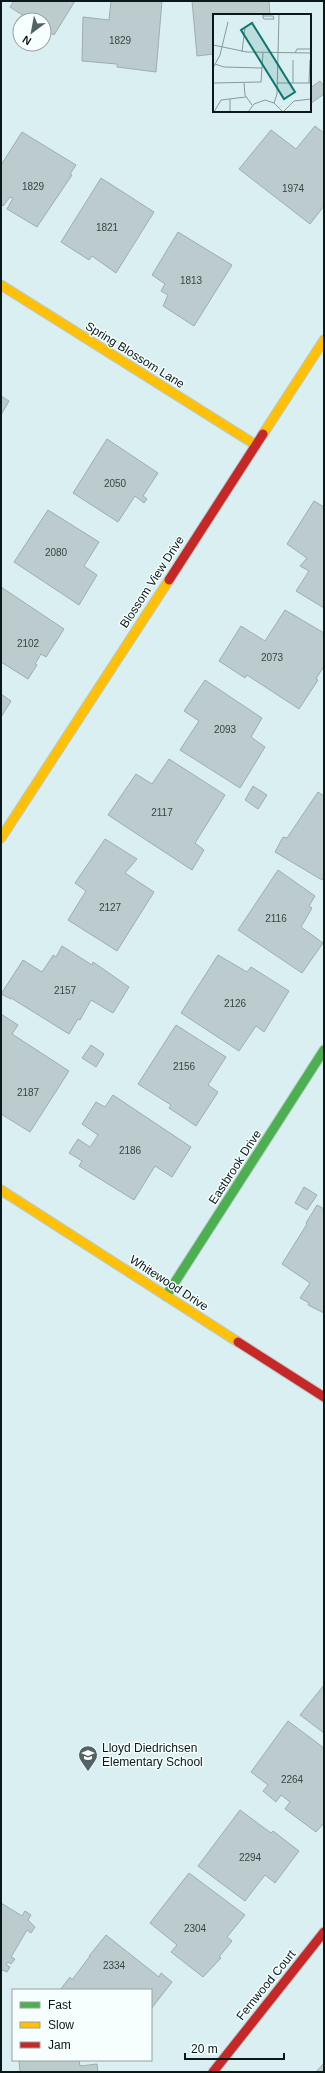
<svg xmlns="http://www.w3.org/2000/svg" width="325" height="2073" viewBox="0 0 325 2073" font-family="Arial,sans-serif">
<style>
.building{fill:#bcccce;stroke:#9eaeb0}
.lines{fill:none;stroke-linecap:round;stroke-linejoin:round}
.fast-casing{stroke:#b9cacb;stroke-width:11}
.slow-casing{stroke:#b9cacb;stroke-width:11}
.jam-casing{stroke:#b9cacb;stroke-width:11}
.fast{stroke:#4caf50;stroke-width:9}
.slow{stroke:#ffc107;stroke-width:9}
.jam{stroke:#c62828;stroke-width:9}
.labels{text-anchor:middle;stroke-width:3;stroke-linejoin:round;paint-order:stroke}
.number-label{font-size:10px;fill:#364546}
.street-label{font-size:12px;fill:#0a1819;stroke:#f6fefe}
.poi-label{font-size:12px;fill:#0a1819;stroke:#f6fefe;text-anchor:start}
.inset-road{fill:none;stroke:#87999b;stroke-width:1}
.view{fill:#0f766e;fill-opacity:0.15;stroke:#0f766e;stroke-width:2}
.inset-edge{fill:none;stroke:#0a1819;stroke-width:2}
</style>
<rect width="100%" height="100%" fill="#daeff1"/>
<g class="building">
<path d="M14,1h61l-21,34 -10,-6v-9h-14l-20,-13z"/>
<path d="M111,1h51l-6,71 -39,-5v-3l-35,-3 1,-44 26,3z"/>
<path d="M192,1h77l1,14h-56v39l-17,2z"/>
<path d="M320,81l4,5v8l-14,10v-16z"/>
<path d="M315,126l9,7v73l-14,18 -71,-55 32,-39 25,19z"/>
<path d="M22,132l54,33 -6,9 2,1 -35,52 -30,-18 6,-11 -3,-1 -7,9 -2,-2v-39z"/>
<path d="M101,178l53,34 -38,61 -24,-17 -3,4 -28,-18z"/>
<path d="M178,232l54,33 -38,61 -31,-20 5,-11 -7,-4 4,-7 -13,-9z"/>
<path d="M1,396l8,5 -8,14z"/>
<path d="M107,439l51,34 -15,23 4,3 -3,4 -9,-7 -17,26 -45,-29z"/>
<path d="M314,501l10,6v101l-28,-17 13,-20 -9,-5 7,-8 -20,-14z"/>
<path d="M48,510l51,32 -15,24 13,9 -18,30 -65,-43z"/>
<path d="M1,587l63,42 -18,28 -5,-3 -6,10 2,1 -9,14 -27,-17z"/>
<path d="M285,610l39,23v33l-8,13 2,1 -19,29 -52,-34 -2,3 -26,-17 22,-35 24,15z"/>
<path d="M205,680l57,38 -11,19 14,10 -25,41 -60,-38 19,-29 -15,-10z"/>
<path d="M1,694l10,7 -10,16z"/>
<path d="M169,759l56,36 -30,48 9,7 -12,20 -84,-55 28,-41 16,10z"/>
<path d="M253,786l14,9 -9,14 -13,-9z"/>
<path d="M318,792l6,4v80l-2,4 -47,-28 8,-15 4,1z"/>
<path d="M105,839l32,20 -12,14 29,19 -37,59 -49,-31 18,-29 -11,-8z"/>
<path d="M278,870l37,26 -6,10 3,2 -11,19 22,16 -21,30 -64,-43z"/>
<path d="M62,946l30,19 1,-3 36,25 -16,26 -22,-13 -11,20 -2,-1 -9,15 -58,-36v1l-10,-5 22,-34 19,12 10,-15 1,-2 3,2z"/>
<path d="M218,955l29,17 4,-5 38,24 -25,41 -8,-6 -17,25 -58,-38z"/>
<path d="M1,1014l17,11 -6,9 57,37 -39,61 -29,-18z"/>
<path d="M176,1025l50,32 -18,28 10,7 -22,34 -27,-18 2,-3 -33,-21z"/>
<path d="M91,1045l13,9 -8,13 -14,-9z"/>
<path d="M113,1095l78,52 -19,30 -17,-11 -21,34 -55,-34 3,-5 -13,-8 9,-14 12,8 8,-12 -16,-11 14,-22 9,5z"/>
<path d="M304,1187l13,8 -10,15 -12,-7z"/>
<path d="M317,1205l7,4v104l-16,-8 1,-2 -9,-5 10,-15 -28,-19 25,-40 -1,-1z"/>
<path d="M324,1685v48l-24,-18z"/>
<path d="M288,1721l36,27v75l-8,9 -31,-23 5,-7 -9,-7 -5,7 -13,-11 5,-6 -17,-13z"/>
<path d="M240,1810l31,23 2,-2 26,20 -24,32 -10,-8 -20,26 -47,-35z"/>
<path d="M189,1873l56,42 -18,22 5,4 -13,16 2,1 -18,19 -32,-25 6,-7 -27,-22z"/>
<path d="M1,1903l21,13 3,-5 6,4 -3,5 7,7 -4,6 -4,-3 -16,27 4,2 -4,5 -3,-2 -2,3 4,2 -3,5 -4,-2 -2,2z"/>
<path d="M106,1935l53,42 2,-4 11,9 -21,27v-19h-91l10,-13 2,3 18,-24h-1z"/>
<path d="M19,2060h60l1,6 17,-2 1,8h-78z"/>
<path d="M324,2063v9h-8z"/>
</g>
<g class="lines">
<g class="fast-casing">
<path id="fast" d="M166,1296l158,-246"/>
</g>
<g class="slow-casing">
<g id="slow">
<path d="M1,285l255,160"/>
<path d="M263,434l61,-94"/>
<path d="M1,838l168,-258"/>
<path d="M1,1190l237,152"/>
</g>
</g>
<g class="jam-casing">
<g id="jam">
<path d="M169,580l94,-146"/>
<path d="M238,1342l86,55"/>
<path d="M213,2072l111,-140"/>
</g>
</g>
<use href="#fast" class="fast"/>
<use href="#slow" class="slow"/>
<use href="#jam" class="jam"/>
</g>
<defs>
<g id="school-pin" transform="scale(1)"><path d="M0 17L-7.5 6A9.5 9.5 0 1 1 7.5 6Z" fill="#536365" stroke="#f6fefe"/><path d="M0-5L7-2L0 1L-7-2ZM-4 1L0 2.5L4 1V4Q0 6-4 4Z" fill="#fff"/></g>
</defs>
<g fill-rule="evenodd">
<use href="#school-pin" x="88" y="1755"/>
</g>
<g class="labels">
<g class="number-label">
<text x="120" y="44">1829</text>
<text x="33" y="190">1829</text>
<text x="293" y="192">1974</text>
<text x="107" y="231">1821</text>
<text x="191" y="284">1813</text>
<text x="115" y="487">2050</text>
<text x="56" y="556">2080</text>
<text x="28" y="647">2102</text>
<text x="272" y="661">2073</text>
<text x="225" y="733">2093</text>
<text x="162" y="816">2117</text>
<text x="110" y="911">2127</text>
<text x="276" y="922">2116</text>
<text x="65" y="994">2157</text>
<text x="235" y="1007">2126</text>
<text x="184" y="1070">2156</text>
<text x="28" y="1096">2187</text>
<text x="130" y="1154">2186</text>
<text x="292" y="1783">2264</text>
<text x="250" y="1861">2294</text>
<text x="195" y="1932">2304</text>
<text x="114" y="1969">2334</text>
</g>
<g class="street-label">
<text transform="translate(135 355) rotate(32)" y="4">Spring Blossom Lane</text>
<text transform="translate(152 582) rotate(-57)" y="4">Blossom View Drive</text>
<text transform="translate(235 1167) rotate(-57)" y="4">Eastbrook Drive</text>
<text transform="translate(169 1283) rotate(33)" y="4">Whitewood Drive</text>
<text transform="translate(266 1985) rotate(-51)" y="4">Fernwood Court</text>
</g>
<g class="poi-label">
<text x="102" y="1752">Lloyd Diedrichsen<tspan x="102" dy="14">Elementary School</tspan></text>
</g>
</g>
<g transform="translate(213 14)">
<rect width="98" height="98" fill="#daeff1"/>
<path class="inset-road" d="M50,0v4l1,1h10l-1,-3h-10M0,31l34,7 64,1M29,38l3,-25M82,39l2,-4h14M2,50l9,3 38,1M0,54l7,-13 8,-33M0,69l48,-1 2,-29M31,69l1,12 7,10M64,69h34M80,69v-23M96,69l1,-23M61,89l3,-9 2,-80M1,98l7,-12 25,-3M17,98v-13M35,98l6,-8 11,-4 9,3 9,9M70,98l11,-11 17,-2"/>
<path class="view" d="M39,9l43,69 -11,7 -43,-69z"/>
<rect width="98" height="98" class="inset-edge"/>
</g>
<rect width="325" height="2073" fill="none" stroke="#0a1819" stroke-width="4"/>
<rect x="12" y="1989" width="140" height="72" fill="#f6fefe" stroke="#98a2a2"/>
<rect x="20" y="2002" width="20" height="6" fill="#4caf50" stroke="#98a2a2"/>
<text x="48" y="2009" font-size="12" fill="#0a1819">Fast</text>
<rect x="20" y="2022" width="20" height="6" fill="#ffc107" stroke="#98a2a2"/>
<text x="48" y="2029" font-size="12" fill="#0a1819">Slow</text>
<rect x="20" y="2042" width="20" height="6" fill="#c62828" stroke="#98a2a2"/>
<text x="48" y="2049" font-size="12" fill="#0a1819">Jam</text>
<g transform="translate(32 32) rotate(212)"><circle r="19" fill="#f6fefe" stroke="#98a2a2"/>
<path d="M0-3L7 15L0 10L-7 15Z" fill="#536365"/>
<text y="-6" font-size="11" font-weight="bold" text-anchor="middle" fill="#0a1819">N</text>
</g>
<path d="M185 2053v6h99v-6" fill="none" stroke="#0a1819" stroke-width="2"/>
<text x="191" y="2053" font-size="12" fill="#0a1819" stroke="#f6fefe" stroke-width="3" paint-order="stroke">20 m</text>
</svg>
